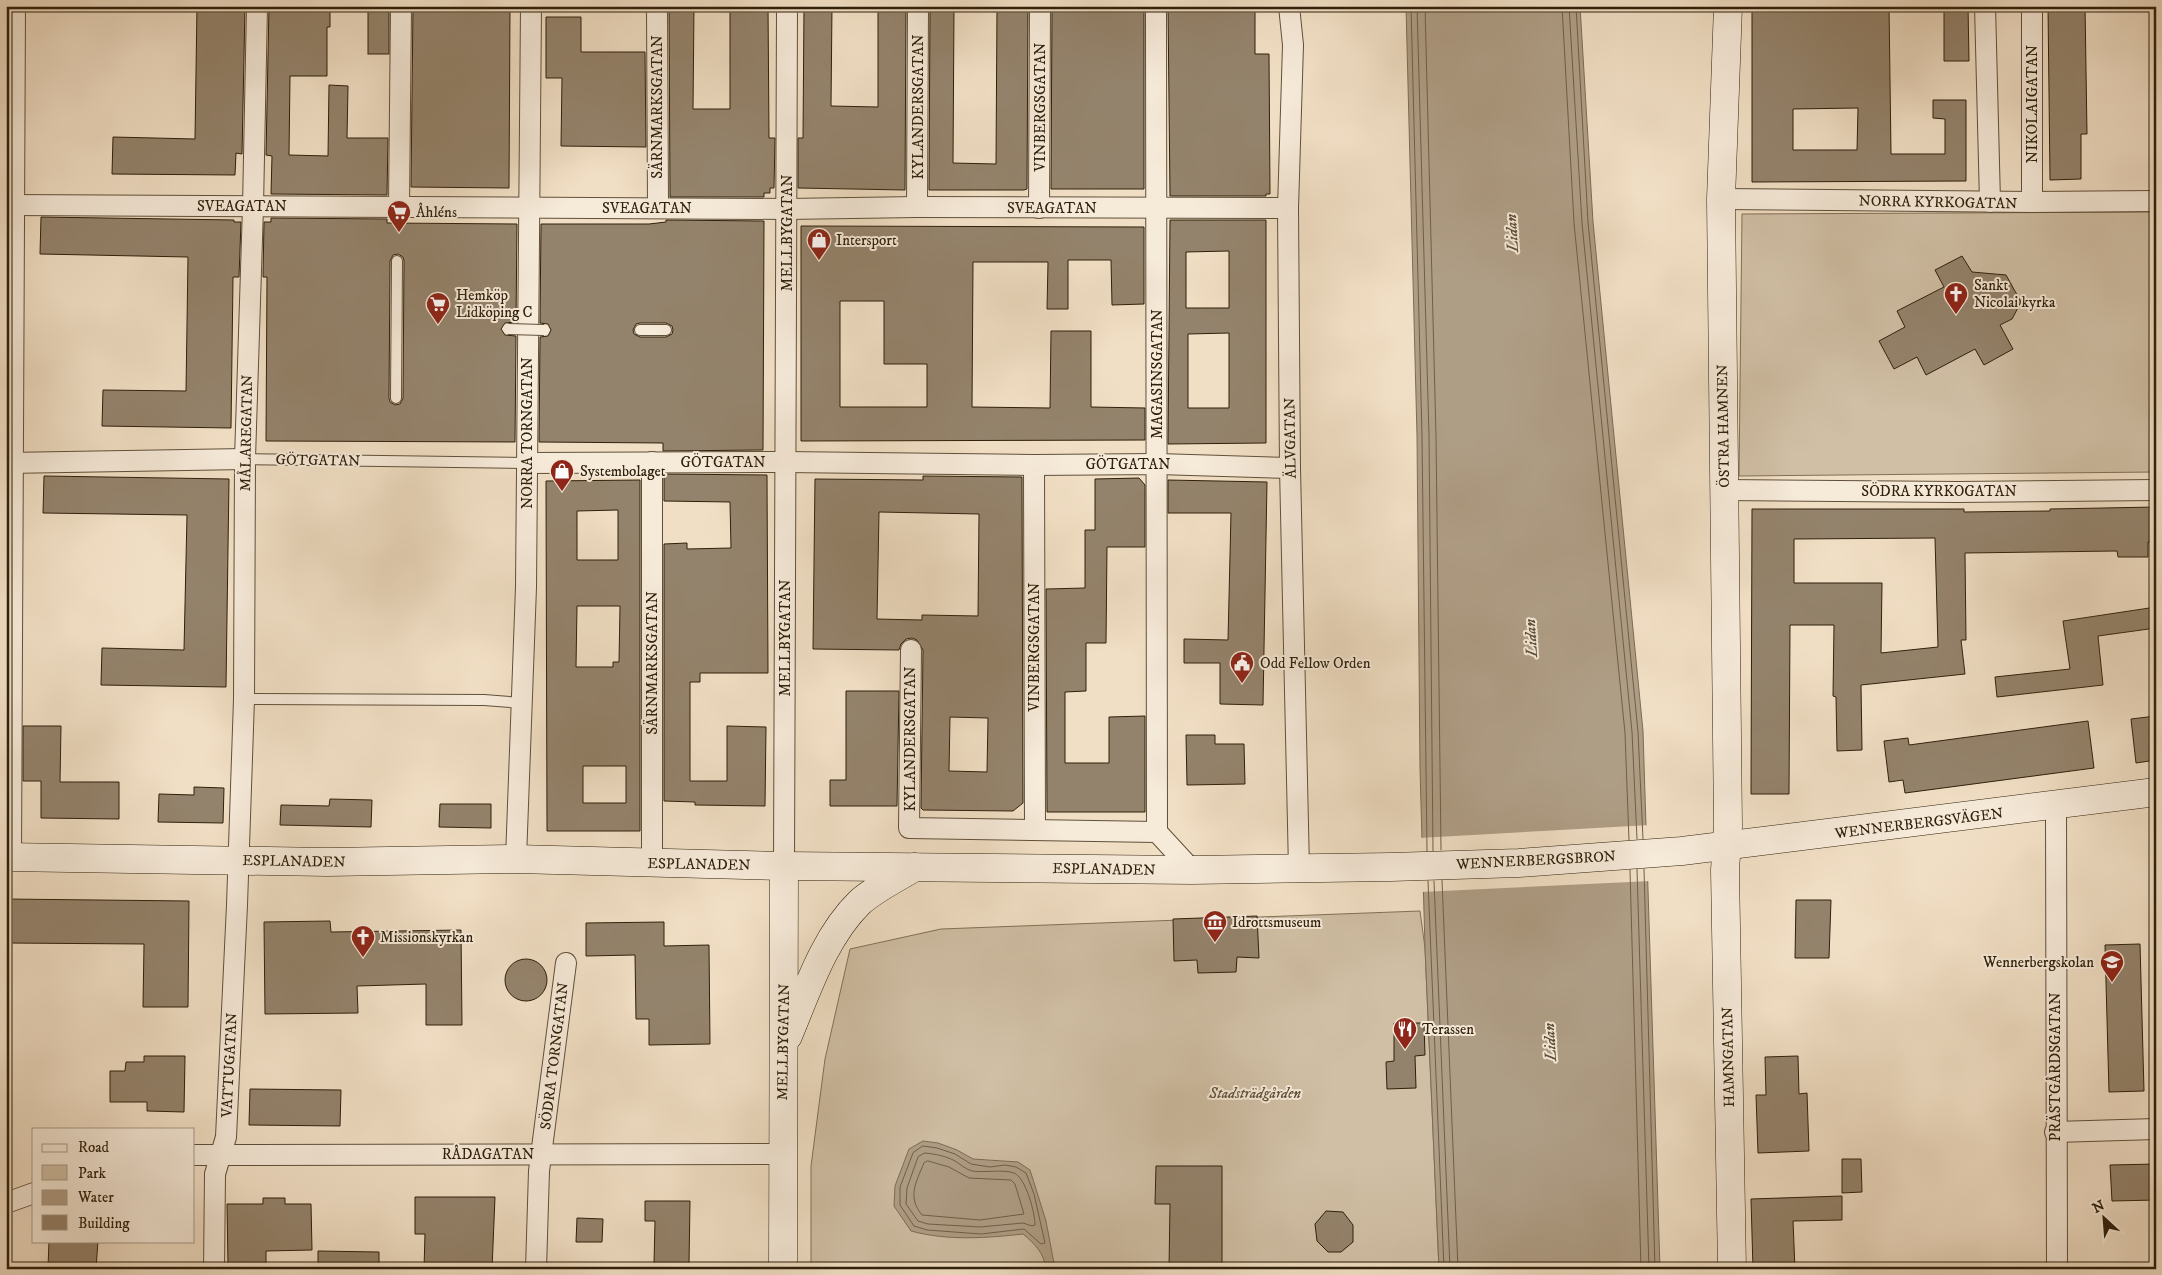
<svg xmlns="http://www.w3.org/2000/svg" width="2162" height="1275" viewBox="0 0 2162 1275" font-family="'IM FELL DW Pica',serif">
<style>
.green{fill:#d0bfa5;stroke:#807058}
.water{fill:#af9e86;stroke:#7c6c55}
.pier{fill:#f1dfc5}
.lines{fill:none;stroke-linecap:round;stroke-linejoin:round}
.shore{stroke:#6f5f48;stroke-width:1}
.building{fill:#94836c;stroke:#2f200b;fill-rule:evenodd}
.lane-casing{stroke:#60503a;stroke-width:12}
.street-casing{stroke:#60503a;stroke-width:22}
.secondary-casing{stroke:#2f200b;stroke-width:29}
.lane{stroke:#f6ead9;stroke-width:10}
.street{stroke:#f6ead9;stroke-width:20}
.secondary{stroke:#f6ead9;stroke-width:28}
.lane-bridge-casing{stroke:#60503a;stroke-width:12;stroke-linecap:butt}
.lane-bridge{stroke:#f6ead9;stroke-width:10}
.labels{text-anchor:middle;stroke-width:4;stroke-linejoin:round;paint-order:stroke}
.street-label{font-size:15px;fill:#2f200b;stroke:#f6ead9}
.poi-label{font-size:15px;fill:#2f200b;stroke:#f6ead9;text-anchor:start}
.park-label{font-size:15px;font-style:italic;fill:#5f5039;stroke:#f6ead9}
.water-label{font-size:16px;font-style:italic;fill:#5c4c36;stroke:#f6ead9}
</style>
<rect width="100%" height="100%" fill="#f1dfc5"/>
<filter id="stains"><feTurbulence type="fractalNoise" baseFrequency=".004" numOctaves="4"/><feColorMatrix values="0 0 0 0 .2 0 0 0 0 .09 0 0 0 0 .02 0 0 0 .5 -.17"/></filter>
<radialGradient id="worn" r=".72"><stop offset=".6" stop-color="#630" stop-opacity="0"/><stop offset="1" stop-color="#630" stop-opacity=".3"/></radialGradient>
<g class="green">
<path d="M2156,212v260l-417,4 3,-262z"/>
<path d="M1420,911l5,37 14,321h-628v-103l14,-107 25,-110 91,-20z"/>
</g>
<g class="water">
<path d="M1406,6h174l13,216 50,509 17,538h-221l-14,-321 -5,-180 -3,-332z"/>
<path d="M923,1141l15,2 19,7 16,9 45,3 12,8 16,51 9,48h-9c-2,-16 -11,-25 -23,-35 -36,4 -76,7 -112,-3l-17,-25 1,-20 14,-37z"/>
</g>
<path class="pier" d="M1650,825l1,56 -230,11 -2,-54z"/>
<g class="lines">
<g class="shore">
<path d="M1411,6l11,430 5,415"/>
<path d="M1417,6l12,430 4,415"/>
<path d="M1425,6l11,430 5,414"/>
<path d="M1562,6l12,217 51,510 4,107"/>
<path d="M1569,6l13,217 50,509 5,107"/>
<path d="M1576,6l12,216 50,510 5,107"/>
<path d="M1637,869l12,400"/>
<path d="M1644,869l11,400"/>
<path d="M1630,870l11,399"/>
<path d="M1442,880l16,389"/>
<path d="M1428,881l16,388"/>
<path d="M1434,881l16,388"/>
<path d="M923,1146l14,2 18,6 16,10 19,3 15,-2 11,2 10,6 8,21 11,49 -4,1 -17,-15 -43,5 -54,-4 -13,-4 -14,-21v-18l13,-34z"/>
<path d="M925,1153c10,1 21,3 30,8 5,3 10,8 17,10 12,2 32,-2 42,2 12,5 21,40 21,52l-3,1 -9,-3 -43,4 -52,-3 -10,-3 -12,-17 1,-16 11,-31z"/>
<path d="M928,1161l21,6 20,11 42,2 4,4 9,30 -44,6 -58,-5c-15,-18 -6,-33 2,-52z"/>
</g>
</g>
<g class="building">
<path d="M197,6h48l-3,148 -6,-1 -1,22 -123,-1 1,-37 82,2z"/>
<path d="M269,6h61v21h-3v49h-37l-1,79 39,1 1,-71 19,1 -1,52h41l-1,57 -116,-1 1,-38 -6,-1z"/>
<rect x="368" y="6" width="21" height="48"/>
<path d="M413,6h97l-1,182 -98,-1z"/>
<path d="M669,6h25l-1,103h37v-103h38l1,132h6l-1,50h-4v5h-6v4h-94z"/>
<path d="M804,6h28l-1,100 47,1v-101h28l-1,184 -107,-2v-50h5z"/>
<path d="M930,6h24l-1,157 43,1 1,-158h31l-1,183 -3,1h-95z"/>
<path d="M1052,6h92v183h-93z"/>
<path d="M1168,6h87v48h14l1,140h-4v2h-96z"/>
<path d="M1752,6h137l2,148h54v-35l-12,-1v-18h33v81l-214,1zM1858,108l-1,42h-64v-41z"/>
<path d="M1944,6h24l1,55h-25z"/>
<path d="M2048,6h37l2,128h-6v45l-31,1z"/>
<path d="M546,17h35v35h64l1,95 -85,-1 1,-68h-16z"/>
<path d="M41,217l193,3v2h7l-2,55h-6l-2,151 -129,-2 1,-36 83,1 2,-134 -148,-3z"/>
<path d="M271,218l116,1v4l130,1 -1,98 -11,1 -4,6 4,6 11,1 -1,106 -249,-1 1,-164h-4l1,-55h7zM398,254l5,3 1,4 -1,137 -3,6 -5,1 -5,-3 -1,-4 1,-137 3,-6z"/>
<path d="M666,220l98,1 -1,229 -100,1v-8l-124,-1 1,-105 8,-1 3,-6 -3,-6 -8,-1 1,-99h108l17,-2zM640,323h26l6,3 1,4 -1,4 -6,3h-26l-6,-3 -1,-4 3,-6z"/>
<path d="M1170,220h96v223l-98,1zM1229,251v57h-43v-56zM1229,333v75h-41v-74z"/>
<path d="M801,226l343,1v77l-32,1 -1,-45h-43v49h-21l1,-47h-75l-1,145 78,1 1,-77h40v76l54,1v32l-344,1zM840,301h44v63h43v43h-87z"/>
<path d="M1962,256l10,16 34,3 15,27 -9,17 -12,6 13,24 -29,16 -9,-16 -49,26 -9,-18 -23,12 -15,-28 26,-14 -8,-16 47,-24 -9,-17z"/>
<path d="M664,474l103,1 1,198h-68v9h-10v99h37v-55l39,1 -1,79 -70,-1v-3l-31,-1v-257l23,-1v6l44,-1 -1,-46 -66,-1z"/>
<path d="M44,476l185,3 -3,208 -125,-2 1,-37 82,2 3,-135 -144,-2z"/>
<path d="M923,476l99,1 1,326 -10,8 -90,-1 -2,-2 2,-158 -6,-10 -5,-2 -6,1 -5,5 -2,6 -86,-1 2,-170 108,1zM879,512l100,2 -1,102 -56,-1v5l-45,-1zM950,717l38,1 -1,54 -38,-1z"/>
<path d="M1139,478l6,7v62h-38l-1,96h-20v48l-21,1v71h44v-46l36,-1v96h-98l-1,-223 39,-1v-58h10v-51z"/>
<path d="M640,480v351h-93l-1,-350zM618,510v50h-41v-49zM577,606h43l-1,56h-6v5h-37zM583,766h43v37h-43z"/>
<path d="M1168,480l99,2 -4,223 -43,-1v-41h-36v-24l44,1 3,-127h-63z"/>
<path d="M2156,507v35h-8v15h-30l-1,-6 -152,2 1,87h-5l4,34 -104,11 1,65 -25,1 -1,-54 -3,-1 1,-71h-44l-1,169h-38l1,-285h212v3l86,-1v-2zM1935,538l3,109 -57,6 1,-70h-88v-44z"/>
<path d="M2156,607v21l-58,8 5,49 -106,12 -2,-20 75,-8 -7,-48z"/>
<path d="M846,691h53l-2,115h-67v-26h16z"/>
<path d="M2156,716v44l-20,3 -5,-44z"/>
<path d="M2088,721l6,47 -189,25 -2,-13 -14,2 -5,-41 24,-3 1,7z"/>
<path d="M23,726h38l-1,56h59v37l-78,-1v-37h-18z"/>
<path d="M1186,735h29v9h29l1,40 -58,1z"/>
<path d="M194,787l30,1 -1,35 -65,-1 1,-28 35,1z"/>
<path d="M330,799l42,1 -1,27 -91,-2 1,-20 48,1z"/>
<path d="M440,804h51v24l-52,-1z"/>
<path d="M6,899l183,2 -1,106h-45l1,-63 -138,-1z"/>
<path d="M1796,900h35l-2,58h-34z"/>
<path d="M1257,916l2,42 -22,-1 -1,15 -38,1 -1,-13 -23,1 -1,-42z"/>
<path d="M330,921l1,11 130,-2 1,95h-36v-41l-69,2 1,27 -93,1 -1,-92z"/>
<path d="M664,922v24l45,-1 1,99 -61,1v-26h-13l-1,-64 -49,1v-33z"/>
<path d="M2140,944l4,147 -35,1 -4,-147z"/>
<circle cx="526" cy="980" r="21"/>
<path d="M1394,1023h30l1,32 -10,1 1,32 -29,1 -1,-27 8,-1z"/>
<path d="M144,1056h41l-1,56 -37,-1v-9h-37v-31h15l1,-9h18z"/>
<path d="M1798,1056l1,38 8,-1 2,58 -51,2 -2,-58h10l-1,-38z"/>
<path d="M250,1089l91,1 -1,36 -91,-1z"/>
<path d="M1842,1159h19l1,33 -20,1z"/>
<path d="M2156,1164v36l-44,1 -2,-36z"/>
<path d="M1156,1166h66v103h-53l1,-65h-15z"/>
<path d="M1842,1196v24l-49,1 2,48h-42l-2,-70z"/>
<path d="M415,1197h80l-3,72h-68l1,-35h-10z"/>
<path d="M263,1198h22v6h26l1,46 -46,1v13l-38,1 -1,-61h36z"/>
<path d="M645,1201h45l-1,63h-35l1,-43h-10z"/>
<path d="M1326,1211l17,1 10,13v17l-12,10h-13l-11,-11 -2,-17z"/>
<path d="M577,1218l26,1 -1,23h-26z"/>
<path d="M49,1241h49l-2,28 -48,-2z"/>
<path d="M318,1251l61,1v17h-61z"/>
</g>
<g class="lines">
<g class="lane-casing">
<g id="lane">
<path d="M640,330h26"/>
<path d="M396,398l1,-137"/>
<path d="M245,459l282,4"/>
<path d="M244,699l240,1 38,3"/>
</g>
</g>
<g class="street-casing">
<g id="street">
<path d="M657,6l1,202"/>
<path d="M1156,6l1,826"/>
<path d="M1289,6l4,39 -5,163 2,260 9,401"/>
<path d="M1985,6l5,196"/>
<path d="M1721,199l311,3 124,-1"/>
<path d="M2032,202v-196"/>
<path d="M6,205l781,4 130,-2 371,1"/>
<path d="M399,207l2,-201"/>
<path d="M917,207l1,-201"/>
<path d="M1039,208l1,-202"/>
<path d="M6,463l239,-4"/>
<path d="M527,463l258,-1 249,3 124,-1 132,4"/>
<path d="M1034,465l1,364"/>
<path d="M1723,490l234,2 199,-2"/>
<path d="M911,650l-2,178 248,4 35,38"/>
<path d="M2056,806l1,463"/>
<path d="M11,857l4,-851"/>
<path d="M516,859l10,-272 5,-581"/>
<path d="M652,863v-401"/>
<path d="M784,866l3,-860"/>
<path d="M2055,1132l101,-3"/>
<path d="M194,1155l588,-1"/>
<path d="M6,1203l28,-10"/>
<path d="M214,1269l1,-95 11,-37 11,-232 7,-206 1,-240 8,-252 4,-201"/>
<path d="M536,1269l3,-98 27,-208"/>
</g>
</g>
<g class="secondary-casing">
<g id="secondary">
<path d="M1728,6l-7,193 7,627 -3,44 7,399"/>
<path d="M6,857l321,5 189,-3 268,7 408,4 199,-3 128,-4 163,-12 474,-59"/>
<path d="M788,1036c19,-45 36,-99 72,-134 16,-14 37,-24 55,-35"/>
<path d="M783,1269l1,-403"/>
</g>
</g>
<use href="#lane" class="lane"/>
<use href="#street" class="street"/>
<use href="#secondary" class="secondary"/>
<g class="lane-bridge-casing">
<path id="lane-bridge" d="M508,329l36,1"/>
</g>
<use href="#lane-bridge" class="lane-bridge"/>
</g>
<defs>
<g id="supermarket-pin" transform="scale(1.25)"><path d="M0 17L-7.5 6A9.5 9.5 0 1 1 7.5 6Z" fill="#8f2418" stroke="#f6ead9"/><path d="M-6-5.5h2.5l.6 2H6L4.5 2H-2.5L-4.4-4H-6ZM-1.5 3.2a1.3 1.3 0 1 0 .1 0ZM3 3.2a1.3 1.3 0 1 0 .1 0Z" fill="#fff"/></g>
<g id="shop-pin" transform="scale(1.25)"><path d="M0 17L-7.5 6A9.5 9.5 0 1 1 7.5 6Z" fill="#8f2418" stroke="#f6ead9"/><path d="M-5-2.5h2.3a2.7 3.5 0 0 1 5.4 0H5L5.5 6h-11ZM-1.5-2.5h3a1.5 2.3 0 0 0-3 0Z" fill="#fff"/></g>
<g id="church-pin" transform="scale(1.25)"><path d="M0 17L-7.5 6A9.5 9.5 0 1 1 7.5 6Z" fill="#8f2418" stroke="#f6ead9"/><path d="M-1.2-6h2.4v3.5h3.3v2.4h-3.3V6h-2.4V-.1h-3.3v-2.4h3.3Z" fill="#fff"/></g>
<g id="civic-pin" transform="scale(1.25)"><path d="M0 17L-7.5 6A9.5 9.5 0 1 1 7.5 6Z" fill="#8f2418" stroke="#f6ead9"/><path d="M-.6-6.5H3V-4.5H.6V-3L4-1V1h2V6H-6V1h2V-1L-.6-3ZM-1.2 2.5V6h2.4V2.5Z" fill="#fff"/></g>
<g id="museum-pin" transform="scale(1.25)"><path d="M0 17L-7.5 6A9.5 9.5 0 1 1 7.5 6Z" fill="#8f2418" stroke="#f6ead9"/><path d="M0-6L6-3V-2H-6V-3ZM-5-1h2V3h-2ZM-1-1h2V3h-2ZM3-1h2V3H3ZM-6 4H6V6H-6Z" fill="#fff"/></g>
<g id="school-pin" transform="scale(1.25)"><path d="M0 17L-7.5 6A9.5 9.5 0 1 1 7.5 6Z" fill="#8f2418" stroke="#f6ead9"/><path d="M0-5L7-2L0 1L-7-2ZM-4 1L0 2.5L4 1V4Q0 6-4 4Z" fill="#fff"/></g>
<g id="restaurant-pin" transform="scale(1.25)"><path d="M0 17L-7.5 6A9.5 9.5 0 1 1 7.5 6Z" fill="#8f2418" stroke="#f6ead9"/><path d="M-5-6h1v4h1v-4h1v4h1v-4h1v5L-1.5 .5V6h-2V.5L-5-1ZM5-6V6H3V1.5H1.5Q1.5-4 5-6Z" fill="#fff"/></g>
</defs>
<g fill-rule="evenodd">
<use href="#supermarket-pin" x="399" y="212"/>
<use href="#shop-pin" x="819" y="240"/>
<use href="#church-pin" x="1956" y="294"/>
<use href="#supermarket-pin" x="438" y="304"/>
<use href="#shop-pin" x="562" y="471"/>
<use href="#civic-pin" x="1242" y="663"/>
<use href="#museum-pin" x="1215" y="922"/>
<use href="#church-pin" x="363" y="937"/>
<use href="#school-pin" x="2112" y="962"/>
<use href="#restaurant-pin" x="1405" y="1029"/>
</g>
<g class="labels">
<g class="street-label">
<text transform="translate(2032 104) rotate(-90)" y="5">NIKOLAIGATAN</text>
<text transform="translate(657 107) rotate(-90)" y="5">SÄRNMARKSGATAN</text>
<text transform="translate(918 107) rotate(-90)" y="5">KYLANDERSGATAN</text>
<text transform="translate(1040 107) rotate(-90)" y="5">VINBERGSGATAN</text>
<text transform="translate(1938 202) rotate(1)" y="5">NORRA KYRKOGATAN</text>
<text x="242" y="211">SVEAGATAN</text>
<text x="647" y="213">SVEAGATAN</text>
<text x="1052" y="213">SVEAGATAN</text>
<text transform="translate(787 233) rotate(-90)" y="5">MELLBYGATAN</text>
<text transform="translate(1157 374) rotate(-90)" y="5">MAGASINSGATAN</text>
<text transform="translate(1723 426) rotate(-91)" y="5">ÖSTRA HAMNEN</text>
<text transform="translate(246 433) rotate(-89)" y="5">MÅLAREGATAN</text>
<text transform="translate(527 433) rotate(-90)" y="5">NORRA TORNGATAN</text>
<text transform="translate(1290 438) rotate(-91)" y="5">ÄLVGATAN</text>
<text transform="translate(318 460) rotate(1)" y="5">GÖTGATAN</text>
<text x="723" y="467">GÖTGATAN</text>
<text x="1128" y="469">GÖTGATAN</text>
<text x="1939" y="496">SÖDRA KYRKOGATAN</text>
<text transform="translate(785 638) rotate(-90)" y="5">MELLBYGATAN</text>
<text transform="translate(1034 647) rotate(-90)" y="5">VINBERGSGATAN</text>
<text transform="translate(652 663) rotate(-90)" y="5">SÄRNMARKSGATAN</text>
<text transform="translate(910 739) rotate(-90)" y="5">KYLANDERSGATAN</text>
<text transform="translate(1919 823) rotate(-7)" y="5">WENNERBERGSVÄGEN</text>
<text transform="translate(1536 860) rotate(-3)" y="5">WENNERBERGSBRON</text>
<text transform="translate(294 861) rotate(1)" y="5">ESPLANADEN</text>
<text transform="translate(699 864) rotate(1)" y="5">ESPLANADEN</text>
<text transform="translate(1104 869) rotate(1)" y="5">ESPLANADEN</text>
<text transform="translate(783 1042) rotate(-89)" y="5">MELLBYGATAN</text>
<text transform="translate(554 1056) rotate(-83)" y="5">SÖDRA TORNGATAN</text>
<text transform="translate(1728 1057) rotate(-91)" y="5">HAMNGATAN</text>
<text transform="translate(229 1065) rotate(-87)" y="5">VATTUGATAN</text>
<text transform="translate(2055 1067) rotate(-90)" y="5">PRÄSTGÅRDSGATAN</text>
<text x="488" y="1159">RÅDAGATAN</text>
</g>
<g class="poi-label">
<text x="416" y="217">Åhléns</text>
<text x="836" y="245">Intersport</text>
<text x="1974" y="290">Sankt<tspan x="1974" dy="17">Nicolai kyrka</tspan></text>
<text x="456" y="300">Hemköp<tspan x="456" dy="17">Lidköping C</tspan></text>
<text x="580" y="476">Systembolaget</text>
<text x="1260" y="668">Odd Fellow Orden</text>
<text x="1232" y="927">Idrottsmuseum</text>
<text x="380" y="942">Missionskyrkan</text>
<text x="2094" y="967" text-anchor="end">Wennerbergskolan</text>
<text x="1422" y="1034">Terassen</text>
</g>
<g class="park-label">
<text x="1255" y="1098">Stadsträdgården</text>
</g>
<g class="water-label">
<text transform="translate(1511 233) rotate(-93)" y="6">Lidan</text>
<text transform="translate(1530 638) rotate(-93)" y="6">Lidan</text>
<text transform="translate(1549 1042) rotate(-93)" y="6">Lidan</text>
</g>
</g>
<rect width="2162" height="1275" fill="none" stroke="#f1dfc5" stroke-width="25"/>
<rect x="8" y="8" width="2147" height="1260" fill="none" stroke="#2f200b" stroke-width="2.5"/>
<rect x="12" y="12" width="2137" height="1250" fill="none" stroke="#2f200b"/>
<rect x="32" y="1128" width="162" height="115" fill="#f6ead9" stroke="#a69987"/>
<rect x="42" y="1144" width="25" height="8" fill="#f6ead9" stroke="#a69987"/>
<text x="78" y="1152" font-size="15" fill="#2f200b">Road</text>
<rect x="42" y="1165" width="25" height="15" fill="#d0bfa5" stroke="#a69987"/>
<text x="78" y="1178" font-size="15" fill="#2f200b">Park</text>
<rect x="42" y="1190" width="25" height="15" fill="#af9e86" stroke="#a69987"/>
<text x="78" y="1202" font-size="15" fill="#2f200b">Water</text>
<rect x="42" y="1215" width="25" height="15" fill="#94836c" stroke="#a69987"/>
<text x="78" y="1228" font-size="15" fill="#2f200b">Building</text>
<g transform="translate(2104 1218) rotate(334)" stroke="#f6ead9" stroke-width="4" paint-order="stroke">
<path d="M0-4L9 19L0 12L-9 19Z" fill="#2f200b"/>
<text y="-8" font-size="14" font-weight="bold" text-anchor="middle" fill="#2f200b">N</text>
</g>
<rect width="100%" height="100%" filter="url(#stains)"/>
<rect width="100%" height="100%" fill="url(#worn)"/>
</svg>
